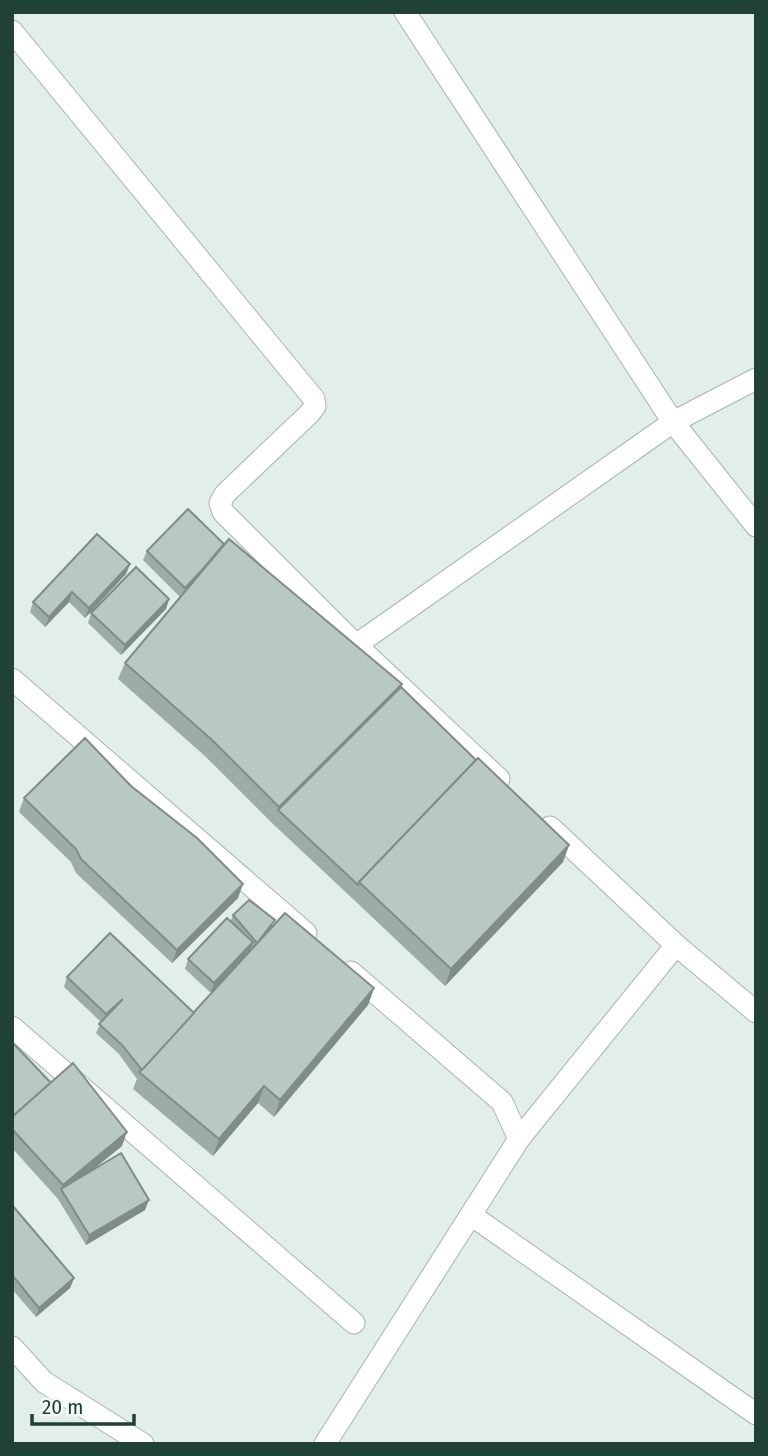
<svg xmlns="http://www.w3.org/2000/svg" width="768" height="1456" viewBox="0 0 768 1456" font-family="'Fira Sans Condensed',sans-serif">
<style>
.lines{fill:none;stroke-linecap:round;stroke-linejoin:round}
.street-casing{stroke:#a4b7af;stroke-width:23}
.street{stroke:#fff;stroke-width:21}
.wall{fill:#9dada6}
.shaded-wall{fill:#808d87}
.building{fill:#b7c9c1;stroke:#808d87;stroke-width:2}
</style>
<rect width="100%" height="100%" fill="#e2eee8"/>
<g class="lines">
<g class="street-casing">
<g id="street">
<path d="M405,12l268,410 83,104"/>
<path d="M12,31l302,368 1,7 -5,7 -85,81 -5,9 3,9 133,133 143,134"/>
<path d="M356,645l317,-223 83,-43"/>
<path d="M12,679l294,254"/>
<path d="M550,827l126,118"/>
<path d="M351,972l151,130 17,37"/>
<path d="M12,1027l342,296"/>
<path d="M471,1215l285,199"/>
<path d="M12,1347l32,35 99,62"/>
<path d="M325,1444l194,-305 157,-194 80,67"/>
</g>
</g>
<use href="#street" class="street"/>
</g>
<g class="wall">
<path d="M224,544l177,143 75,73 93,85 -6,17 -118,124 -92,-87 -80,-75 -67,-67 -88,-78 7,-16 55,-66 -37,-37 4,-9z"/>
<path d="M130,564l-4,10 -41,44 -16,-16 -24,25 -15,-15 3,-10z"/>
<path d="M169,599l-3,10 -45,46 -33,-32 3,-10z"/>
<path d="M24,798l214,100 -66,65 -96,-90 -5,-11 -52,-50z"/>
<path d="M233,915l40,10 -5,7 106,56 -6,17 -94,112 -16,-14 -45,53 -80,-67 4,-10 -18,-25 -23,-21 5,-11 -37,-35 3,-10 127,36 50,-55 -33,35 -26,-24 3,-10 43,-39z"/>
<path d="M12,1042l39,41 71,63 -30,24 53,40 -59,35 -28,-46 -46,-51z"/>
<path d="M12,1205l62,73 -4,10 -34,29 -24,-28z"/>
</g>
<g class="shaded-wall">
<path d="M130,564l-4,10 -41,44 4,-10z"/>
<path d="M72,592l-3,10 -24,25 4,-10z"/>
<path d="M169,599l-3,10 -45,46 4,-10z"/>
<path d="M402,684l-6,17 -118,109 1,-3z"/>
<path d="M569,845l-6,17 -118,124 6,-17z"/>
<path d="M243,884l-5,14 -66,65 5,-13z"/>
<path d="M253,942l-3,10 -39,41 3,-10z"/>
<path d="M374,988l-6,17 -94,112 6,-17z"/>
<path d="M264,1086l-6,17 -45,53 6,-17z"/>
<path d="M127,1132l-5,14 -58,47 -3,-4 2,-4z"/>
<path d="M149,1200l-4,10 -59,35 3,-10z"/>
<path d="M74,1278l-4,10 -34,29 3,-9z"/>
</g>
<g class="building">
<path d="M188,509l36,35 -22,26 -17,18 -38,-37z"/>
<path d="M97,534l33,30 -41,44 -17,-16 -23,25 -16,-15z"/>
<path d="M229,539l173,145 -123,123 -67,-67 -87,-77z"/>
<path d="M136,567l33,32 -44,46 -34,-32z"/>
<path d="M401,687l75,73 -117,122 -1,3 -80,-75z"/>
<path d="M85,738l46,48 66,52 46,46 -66,66 -96,-91 -5,-10 -52,-51z"/>
<path d="M478,758l91,87 -118,124 -92,-87z"/>
<path d="M249,900l26,20 -18,23 -24,-28z"/>
<path d="M285,913l89,75 -94,112 -16,-14 -45,53 -80,-67z"/>
<path d="M227,918l26,24 -39,41 -26,-24z"/>
<path d="M110,933l84,80 -52,57 -20,-25 -23,-21 24,-25 -17,15 -39,-37z"/>
<path d="M12,1042l39,41 -39,34z"/>
<path d="M73,1063l54,69 -64,53 -51,-56v-12z"/>
<path d="M121,1153l28,47 -60,35 -28,-46z"/>
<path d="M12,1205l62,73 -35,30 -27,-33z"/>
</g>
<rect width="768" height="1456" fill="none" stroke="#204136" stroke-width="28"/>
<path d="M32 1414v10h102v-10" fill="none" stroke="#204136" stroke-width="3.5"/>
<text x="42" y="1414" font-size="21" fill="#204136" stroke="#f3faf6" stroke-width="5" paint-order="stroke">20 m</text>
</svg>
